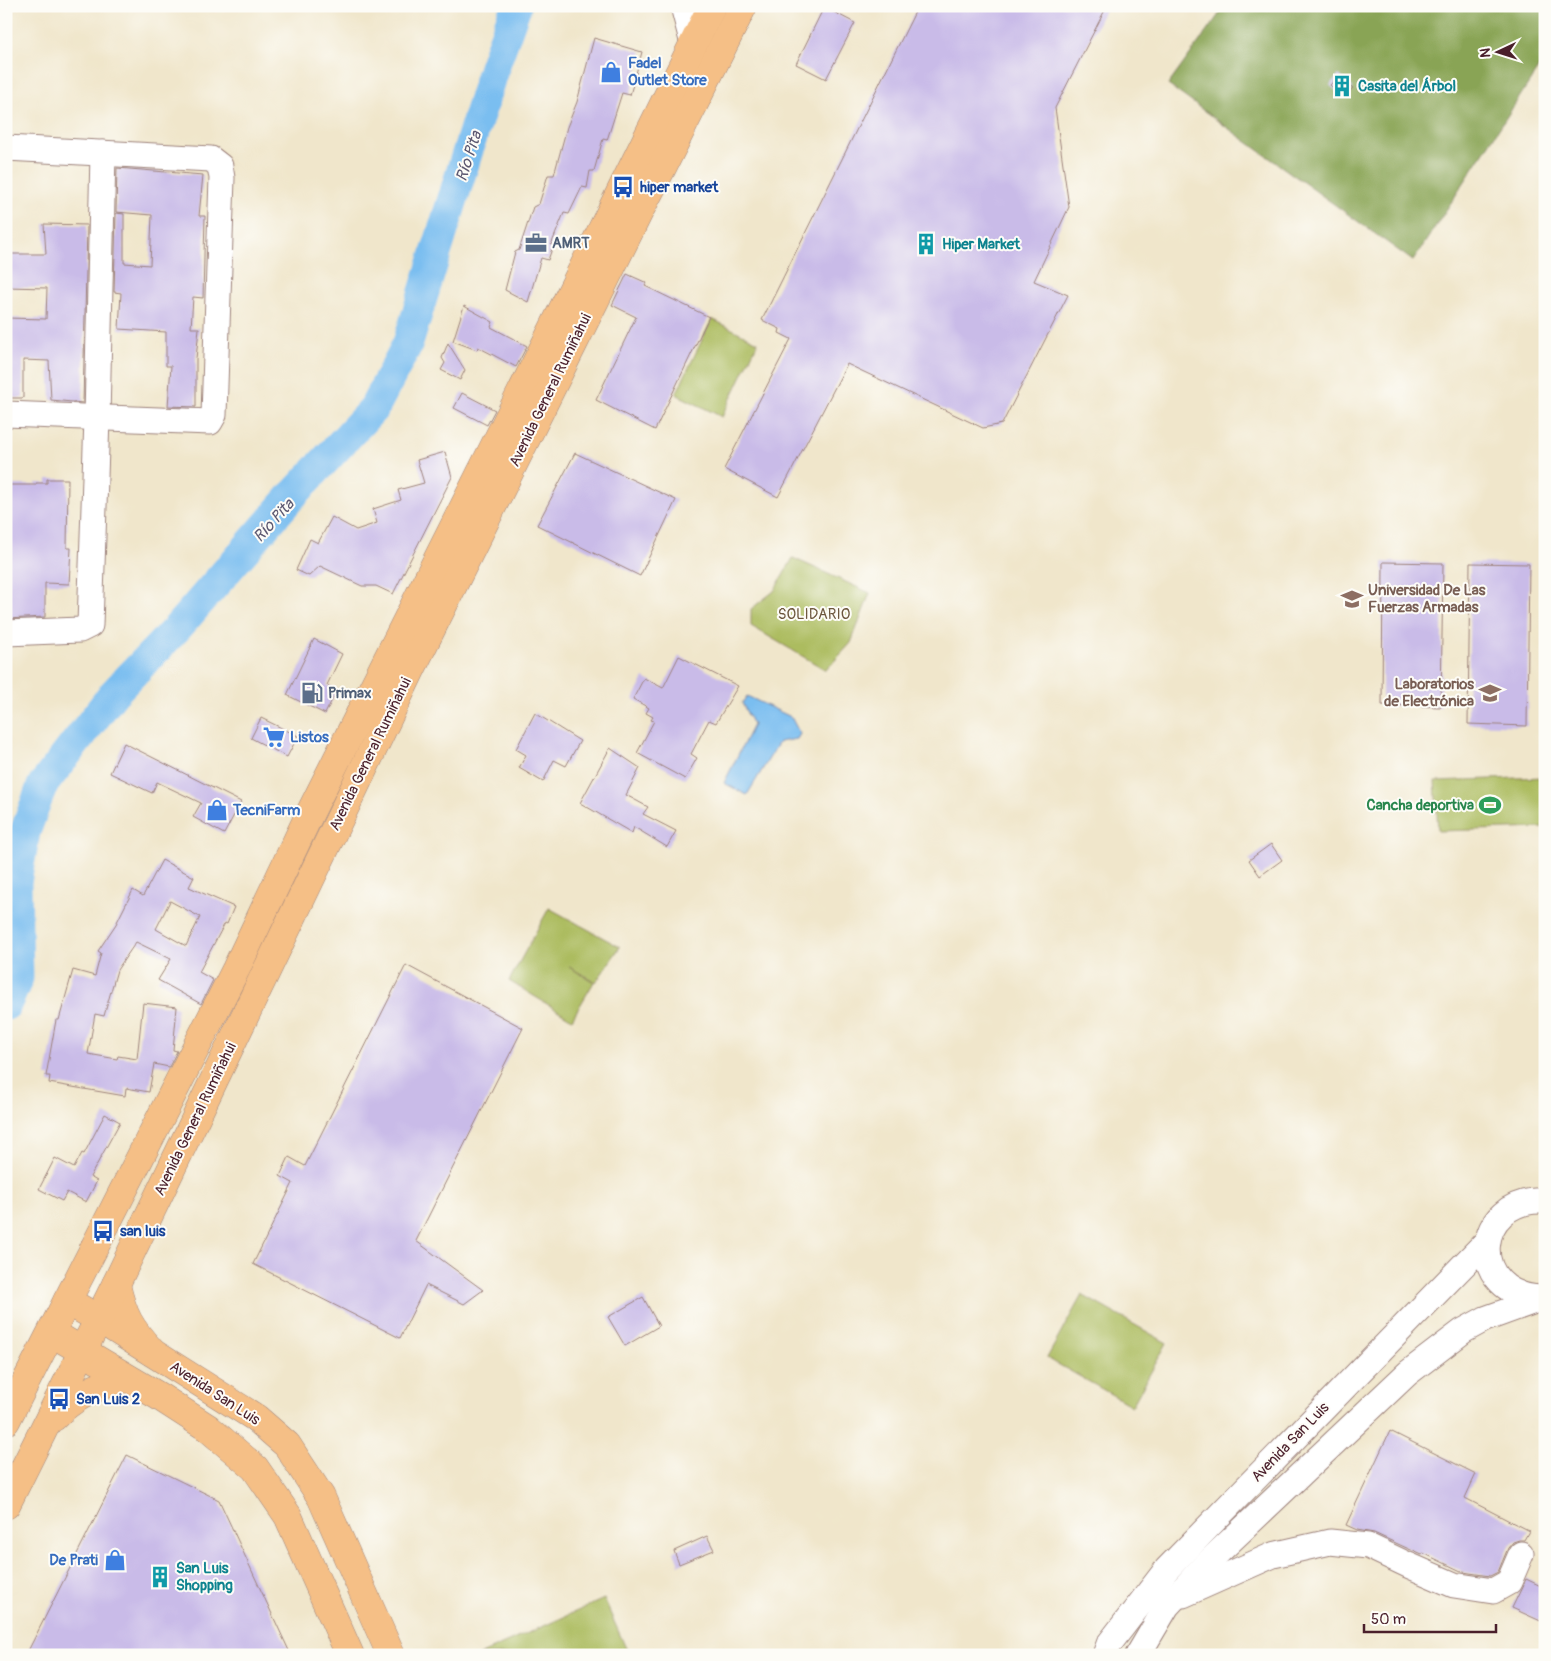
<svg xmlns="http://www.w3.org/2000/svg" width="1551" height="1661" viewBox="0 0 1551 1661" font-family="Pangolin,sans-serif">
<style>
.green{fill:#acbc5e;stroke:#7b6e44}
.forest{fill:#89a455;stroke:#6a6240}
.water{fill:#7abef0;stroke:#626e8e}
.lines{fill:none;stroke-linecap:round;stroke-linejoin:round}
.river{stroke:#7abef0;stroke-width:31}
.building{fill:#c9bbe8;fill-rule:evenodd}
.minor-casing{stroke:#9d827b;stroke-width:27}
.major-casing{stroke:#9d827b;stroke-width:29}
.highway-casing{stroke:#9d827b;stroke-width:29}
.minor{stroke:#fff;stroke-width:25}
.major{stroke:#f5bf86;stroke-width:28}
.highway{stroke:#f5bf86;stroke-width:28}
.labels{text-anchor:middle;stroke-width:4;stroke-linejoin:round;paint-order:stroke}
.shop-label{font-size:15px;font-weight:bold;fill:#366cbe;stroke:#fdfcf7;text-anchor:start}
.culture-label{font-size:15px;font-weight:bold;fill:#0d838f;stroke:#fdfcf7;text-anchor:start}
.transit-label{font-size:15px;font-weight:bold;fill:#164399;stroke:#fdfcf7;text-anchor:start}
.service-label{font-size:15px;font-weight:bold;fill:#4e5e75;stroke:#fdfcf7;text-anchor:start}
.street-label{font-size:15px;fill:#4a1f2b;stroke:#fdfcf7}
.education-label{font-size:15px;font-weight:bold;fill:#785e54;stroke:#fdfcf7;text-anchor:start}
.park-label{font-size:15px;fill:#6c563d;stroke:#fdfcf7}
.leisure-label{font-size:15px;font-weight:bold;fill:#27864d;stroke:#fdfcf7;text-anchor:end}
.water-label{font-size:16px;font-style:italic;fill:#5b5770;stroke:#fdfcf7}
</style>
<rect width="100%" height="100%" fill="#fdfcf7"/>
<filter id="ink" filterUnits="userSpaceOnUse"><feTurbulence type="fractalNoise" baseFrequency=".02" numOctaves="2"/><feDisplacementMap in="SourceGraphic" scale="10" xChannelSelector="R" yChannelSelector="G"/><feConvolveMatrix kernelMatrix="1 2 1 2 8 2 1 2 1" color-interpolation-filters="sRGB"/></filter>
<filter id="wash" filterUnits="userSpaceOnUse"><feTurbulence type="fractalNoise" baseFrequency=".0096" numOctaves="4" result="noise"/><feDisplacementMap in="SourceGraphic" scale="20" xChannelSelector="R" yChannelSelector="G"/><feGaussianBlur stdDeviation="1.12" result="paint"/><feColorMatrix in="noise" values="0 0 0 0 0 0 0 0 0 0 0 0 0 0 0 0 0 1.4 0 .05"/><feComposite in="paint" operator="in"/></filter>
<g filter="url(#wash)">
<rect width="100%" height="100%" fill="#f0e6cb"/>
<g class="green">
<path d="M712,319l46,23 -36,75 -46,-23z"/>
<path d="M793,558l77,35 -19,50 -25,27 -75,-44v-17l23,-18z"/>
<path d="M1545,777v51l-107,3 -3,-50z"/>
<path d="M549,908l71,39 -24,35 -27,-15 25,15 -22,37 -63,-38z"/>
<path d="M1082,1295l85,48 -35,63 -85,-48z"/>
<path d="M604,1599l25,56h-150z"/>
</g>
<path class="forest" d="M1225,6h320v52l-132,203 -245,-176z"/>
<path class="water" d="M747,696l44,21 9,17 -3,5 -18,3 -32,53 -23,-12 29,-58 -11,-22z"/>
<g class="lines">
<path class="river" d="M6,1005l12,-27 -2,-96 9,-50 17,-46 72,-93 63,-65 114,-131 83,-89 34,-65 85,-273 23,-64"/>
</g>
<g id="blocks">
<g class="building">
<path d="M918,6h189l-52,102 14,99 -35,74 34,14 -66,129 -19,4 -136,-64 -69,133 -54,-28 67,-130 -12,-6 1,-4 -18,-9z"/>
<path d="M824,7l31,16 -29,56 -30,-15z"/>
<path d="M594,38l48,14 -12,43 -8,-2 -15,47 -4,-1 -9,32h-4l-3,17 -5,-1 -13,27 -5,-1 -13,32 2,1 -5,14 -7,-2 -13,44 -23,-12 10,-38 4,-2 14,-43 6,-3 9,-29h6l13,-48 10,-25z"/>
<path d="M1339,75l14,13 -9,10 -14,-13z"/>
<path d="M117,168l86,7 -4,41h6l-2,82 -10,-1 -2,31h8l-3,31v48l-28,-1 3,-40h-5v-34l-47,-3 2,-36 -7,-1 2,-79 8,1v49l26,2 2,-50 -36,-3z"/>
<path d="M44,224l43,1 -4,178 -32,-3 -2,-39 -26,-1v38h-17v-80l40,1 1,-31 -41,-1v-33h40z"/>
<path d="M627,274l20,9 -2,3 64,31 -54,113 -59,-30 40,-83 -24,-12z"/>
<path d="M464,306l29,16 -2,5 36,19 -11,21 -38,-20 -1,3 -24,-9z"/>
<path d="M448,343l17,27 -5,10 -19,-10 4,-7 -3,-5z"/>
<path d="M462,393l33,17 -8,15 -33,-17z"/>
<path d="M445,452l7,25 -59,117 -17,-8h-14l-42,-20 -11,10 -13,-6 14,-31 8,4 14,-26 24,13 21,-7 -4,-14 28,-9 -3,-10 26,-7 -7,-23z"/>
<path d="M575,453l101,47 -36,76 -103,-51z"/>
<path d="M47,479h21l-1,69h4l-2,36 -24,-1v34l-39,2v-134h30v-2h11z"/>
<path d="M1383,562l60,1 -2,144 -59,-2z"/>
<path d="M1470,563l59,1 -2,162 -59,-2z"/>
<path d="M314,639l28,15 -15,31 10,5 -12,24 -38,-19z"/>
<path d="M679,656l59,30 -22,37 -7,-3 -18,34 6,4 -12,21 -48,-26 17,-32 -3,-1 2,-3 -7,-4 3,-5 -16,-9 11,-21 19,10z"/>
<path d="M535,713l45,28 -14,25 -12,-6 -11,22 -24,-14 7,-13 -10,-6z"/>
<path d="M261,718l37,18 -11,21 -36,-19z"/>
<path d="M124,743l117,59 -17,32 -31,-17 8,-14 -44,-21 -5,11 -42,-20z"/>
<path d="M610,748l30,20 -14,27 22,12 -5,7 33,17 -9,16 -33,-20 -2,6 -52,-30z"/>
<path d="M1271,844l11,16 -22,16 -11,-16z"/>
<path d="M162,860l32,17 -5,10 45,20 -7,17 -2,-1 -26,49 14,8 -12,24 -43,-24 13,-21 -35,-17 -19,28 -13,46 -9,-2 -7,40 29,5 1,-3 19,3 6,-56 34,4 -4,43 4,1 -8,16 -15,-3 -5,28 -23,-4 -1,8 -76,-13 1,-7h-4l10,-56h3l14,-50 22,6 6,-23 -3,-2 18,-27 17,-34 10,6zM170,901l30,16 -14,29 -30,-17z"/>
<path d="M406,965l117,63 -107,213 67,49 -19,14 -38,-19 -26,53 -147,-74 40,-81 -13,-7 9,-19 16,9z"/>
<path d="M105,1114l15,8 -30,55 7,4 -11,21 -19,-10 -5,9 -23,-12 16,-31 19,10 8,-15 2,1z"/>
<path d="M643,1297l16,29 -34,20 -17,-29z"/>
<path d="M1390,1431l86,43 -11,24 64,33 -5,9h-5l-6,2 -5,6 -10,24 -8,4 -27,-4 -40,-19 -1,2 -48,-22 -17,-3 -11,-5z"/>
<path d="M127,1455l92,45 72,155h-265z"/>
<path d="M707,1536l7,14 -35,14 -5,-13z"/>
<path d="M1526,1579l19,9v35l-33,-15z"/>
</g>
</g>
</g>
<g filter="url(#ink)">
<use href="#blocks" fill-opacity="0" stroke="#9d827b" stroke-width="1"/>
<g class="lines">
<g class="minor-casing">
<g id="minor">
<path d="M683,6l10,38"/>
<path d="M6,148l205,11 9,7 2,12 -8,237 -4,7 -204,-8"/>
<path d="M6,633l74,-3 10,-5 7,-207 6,-265"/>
<path d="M1542,1298c-76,-2 -71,-101 3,-97"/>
<path d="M1183,1595l90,-40 57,-13 38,4 40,19 46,20 39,6 16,-9 12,-28"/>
<path d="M1105,1655l4,-11 58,-75 321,-329"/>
<path d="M1138,1655l29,-49 39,-42 202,-191 55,-42 22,-12 58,-21"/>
</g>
</g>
<g class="major-casing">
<g id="major">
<path d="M67,1301l32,18 157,99 31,27 34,52 70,158"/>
<path d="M52,1333l108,64 48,31 47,40 33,48 62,139"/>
</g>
</g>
<g class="highway-casing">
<g id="highway">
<path d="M116,1284c7,32 14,44 36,68"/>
<path d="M54,1417c20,-21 44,-32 71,-39"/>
<path d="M6,1421l230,-452 76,-160 232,-462 168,-341"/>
<path d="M6,1505l110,-221 296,-616 229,-460 21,-40 81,-162"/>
</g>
</g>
<use href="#minor" class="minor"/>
<use href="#major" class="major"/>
<use href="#highway" class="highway"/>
</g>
</g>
<defs>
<g id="shop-bare" transform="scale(1.725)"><path d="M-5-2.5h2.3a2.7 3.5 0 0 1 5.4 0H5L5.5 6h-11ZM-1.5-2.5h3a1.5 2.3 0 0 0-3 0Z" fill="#3f7fe0" stroke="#fdfcf7" stroke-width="2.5" paint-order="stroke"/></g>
<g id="building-bare" transform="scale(1.725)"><path d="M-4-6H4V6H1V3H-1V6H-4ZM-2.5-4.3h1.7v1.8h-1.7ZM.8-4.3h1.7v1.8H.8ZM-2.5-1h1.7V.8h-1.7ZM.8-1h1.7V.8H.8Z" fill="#0f9aa8" stroke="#fdfcf7" stroke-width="2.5" paint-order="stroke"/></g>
<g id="bus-bare" transform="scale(1.725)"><path d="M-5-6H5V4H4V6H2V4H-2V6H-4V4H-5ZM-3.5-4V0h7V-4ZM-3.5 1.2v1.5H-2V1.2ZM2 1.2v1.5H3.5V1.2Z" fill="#1a4fb4" stroke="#fdfcf7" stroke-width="2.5" paint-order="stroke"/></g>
<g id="office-bare" transform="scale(1.725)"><path d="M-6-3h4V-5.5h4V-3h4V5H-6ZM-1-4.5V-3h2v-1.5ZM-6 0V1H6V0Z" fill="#5c6f8a" stroke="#fdfcf7" stroke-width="2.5" paint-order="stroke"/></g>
<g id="university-bare" transform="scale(1.725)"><path d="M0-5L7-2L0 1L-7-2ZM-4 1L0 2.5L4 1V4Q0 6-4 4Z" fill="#8d6e63" stroke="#fdfcf7" stroke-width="2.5" paint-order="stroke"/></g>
<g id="fuel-bare" transform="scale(1.725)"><path d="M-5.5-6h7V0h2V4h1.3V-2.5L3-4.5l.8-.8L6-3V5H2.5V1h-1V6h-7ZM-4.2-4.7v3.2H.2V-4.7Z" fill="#5c6f8a" stroke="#fdfcf7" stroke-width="2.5" paint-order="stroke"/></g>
<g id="school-bare" transform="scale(1.725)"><path d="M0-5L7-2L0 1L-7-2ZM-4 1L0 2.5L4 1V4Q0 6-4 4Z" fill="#8d6e63" stroke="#fdfcf7" stroke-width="2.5" paint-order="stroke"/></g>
<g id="supermarket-bare" transform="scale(1.725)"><path d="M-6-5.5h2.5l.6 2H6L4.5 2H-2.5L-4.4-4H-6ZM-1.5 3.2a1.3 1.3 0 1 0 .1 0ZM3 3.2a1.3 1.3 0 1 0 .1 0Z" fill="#3f7fe0" stroke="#fdfcf7" stroke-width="2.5" paint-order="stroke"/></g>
<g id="stadium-bare" transform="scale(1.725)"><path d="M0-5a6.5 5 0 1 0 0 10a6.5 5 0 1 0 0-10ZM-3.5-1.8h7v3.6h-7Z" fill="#2e9e5b" stroke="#fdfcf7" stroke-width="2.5" paint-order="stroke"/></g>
</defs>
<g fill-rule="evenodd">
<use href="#shop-bare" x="611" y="72"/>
<use href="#building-bare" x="1342" y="86"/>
<use href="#bus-bare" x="623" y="187"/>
<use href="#office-bare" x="536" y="243"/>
<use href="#building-bare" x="926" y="244"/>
<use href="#university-bare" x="1352" y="599"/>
<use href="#fuel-bare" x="312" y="693"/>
<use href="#school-bare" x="1490" y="693"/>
<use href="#supermarket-bare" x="274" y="737"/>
<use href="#stadium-bare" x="1490" y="805"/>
<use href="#shop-bare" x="217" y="810"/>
<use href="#bus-bare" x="103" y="1231"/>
<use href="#bus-bare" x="59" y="1399"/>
<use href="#shop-bare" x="115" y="1560"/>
<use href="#building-bare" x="160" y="1577"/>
</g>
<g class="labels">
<g class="shop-label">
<text x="628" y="68">Fadel<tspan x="628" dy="17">Outlet Store</tspan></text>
<text x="290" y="742">Listos</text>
<text x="233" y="815">TecniFarm</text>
<text x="98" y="1565" text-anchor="end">De Prati</text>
</g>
<g class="culture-label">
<text x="1358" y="91">Casita del Árbol</text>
<text x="942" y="249">Hiper Market</text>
<text x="176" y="1573">San Luis<tspan x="176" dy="17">Shopping</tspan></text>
</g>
<g class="transit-label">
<text x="640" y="192">hiper market</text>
<text x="120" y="1236">san luis</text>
<text x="76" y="1404">San Luis 2</text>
</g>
<g class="service-label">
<text x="552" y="248">AMRT</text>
<text x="328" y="698">Primax</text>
</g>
<g class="street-label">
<text transform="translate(550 390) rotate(-64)" y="5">Avenida General Rumiñahui</text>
<text transform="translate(370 754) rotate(-64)" y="5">Avenida General Rumiñahui</text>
<text transform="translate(195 1119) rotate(-64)" y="5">Avenida General Rumiñahui</text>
<text transform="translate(215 1393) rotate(33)" y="5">Avenida San Luis</text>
<text transform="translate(1290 1442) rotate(-46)" y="5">Avenida San Luis</text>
</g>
<g class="education-label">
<text x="1368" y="595">Universidad De Las<tspan x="1368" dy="17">Fuerzas Armadas</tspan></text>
<text x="1474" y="689" text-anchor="end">Laboratorios<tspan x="1474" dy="17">de Electrónica</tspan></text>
</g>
<g class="park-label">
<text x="814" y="619">SOLIDARIO</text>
</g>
<g class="leisure-label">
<text x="1474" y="810">Cancha deportiva</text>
</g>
<g class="water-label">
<text transform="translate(468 156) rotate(-72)" y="6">Río Pita</text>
<text transform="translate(273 520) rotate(-48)" y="6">Río Pita</text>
</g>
</g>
<rect width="1551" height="1661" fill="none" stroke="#fdfcf7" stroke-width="25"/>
<g transform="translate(1498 52) rotate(266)" stroke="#fdfcf7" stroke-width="4" paint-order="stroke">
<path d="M0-4L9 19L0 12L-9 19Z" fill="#4a1f2b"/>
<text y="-8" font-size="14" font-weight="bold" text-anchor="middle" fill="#4a1f2b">N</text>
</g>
<path d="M1364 1624v8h132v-8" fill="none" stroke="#4a1f2b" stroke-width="2.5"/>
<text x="1371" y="1624" font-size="15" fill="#4a1f2b" stroke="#fdfcf7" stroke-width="4" paint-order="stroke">50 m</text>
</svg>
